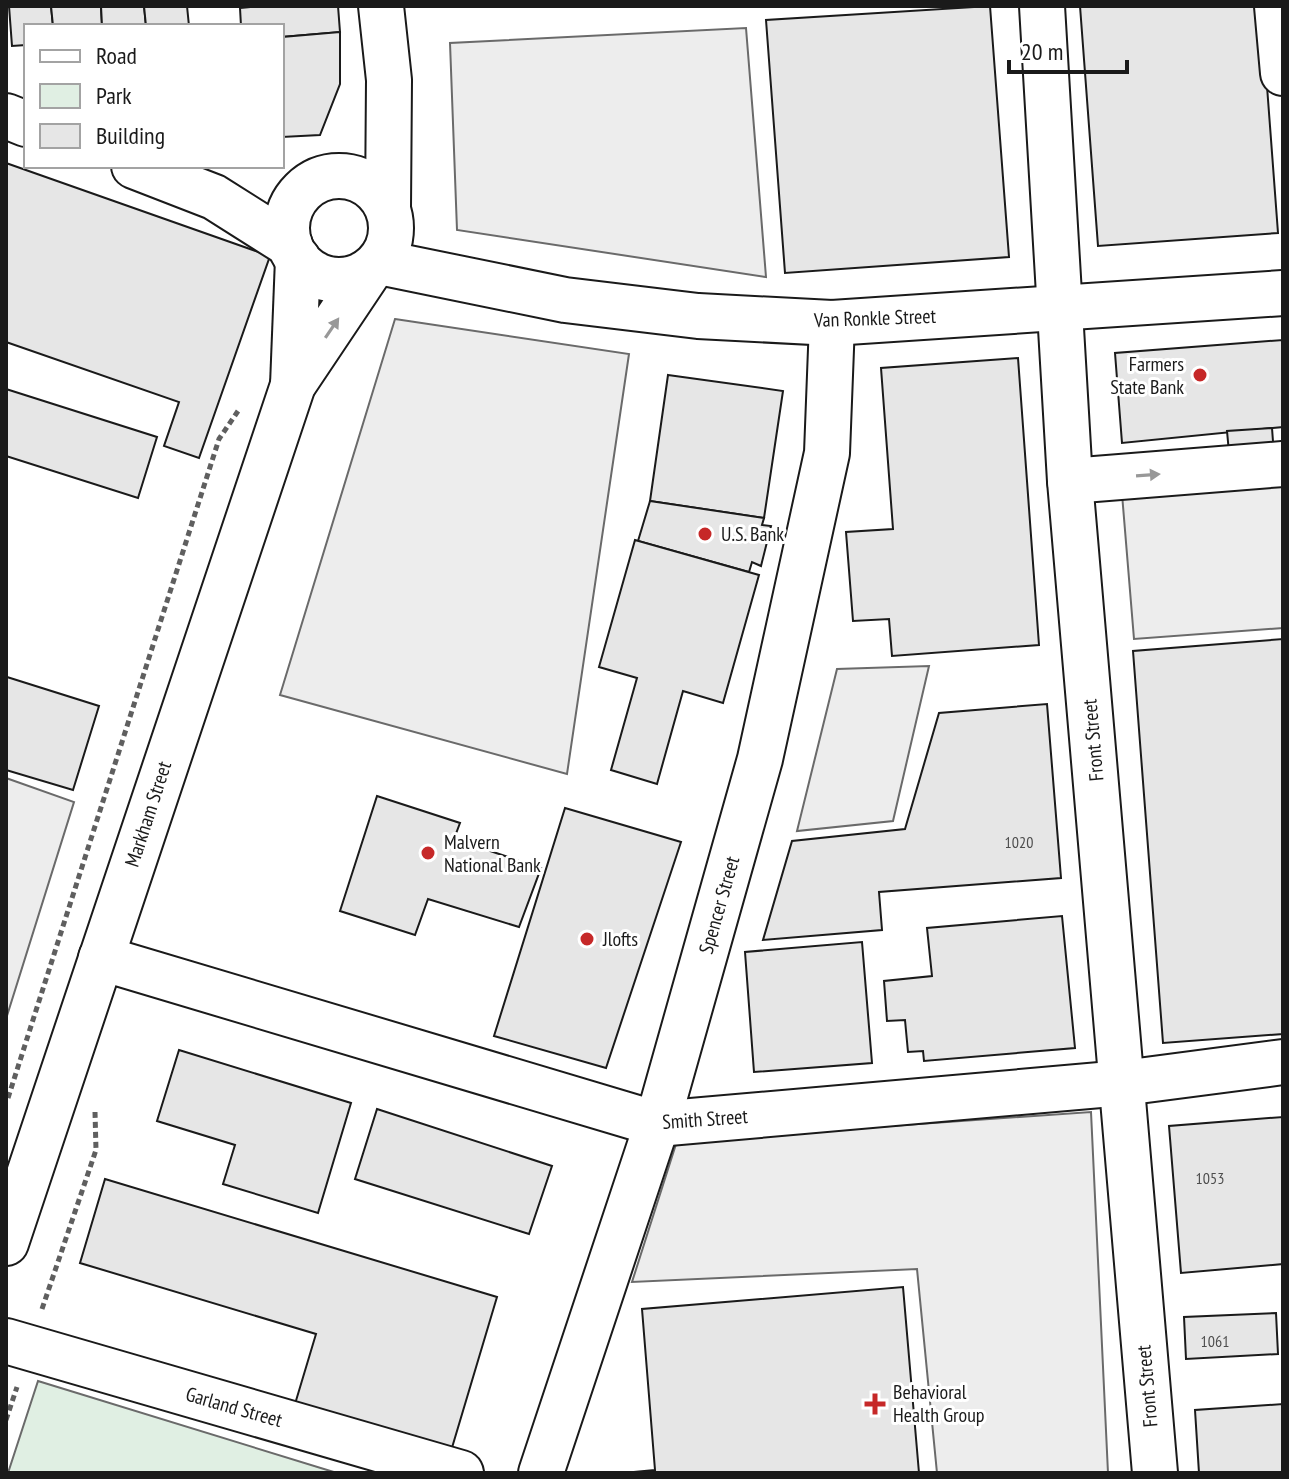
<svg xmlns="http://www.w3.org/2000/svg" width="1289" height="1479" viewBox="0 0 1289 1479" font-family="'PT Sans Narrow',sans-serif">
<style>
.green{fill:#e0efe3;stroke:#6a6a6a;stroke-width:2}
.parking{fill:#ededed;stroke:#6a6a6a;stroke-width:2}
.building{fill:#e6e6e6;stroke:#1a1a1a;stroke-width:2}
.lines{fill:none;stroke-linecap:round;stroke-linejoin:round}
.minor-casing{stroke:#1a1a1a;stroke-width:48}
.path{stroke:#5f5f5f;stroke-width:5;stroke-dasharray:6 4;stroke-linecap:butt}
.minor{stroke:#fff;stroke-width:44}
.oneway{fill:#989898}
.poi-dot{fill:#c62828;stroke:#fff;stroke-width:3}
.labels{text-anchor:middle;stroke-width:6;stroke-linejoin:round;paint-order:stroke}
.number-label{font-size:16px;fill:#4d4d4d}
.street-label{font-size:20px;fill:#1a1a1a;stroke:#fff}
.poi-label{font-size:20px;fill:#1a1a1a;stroke:#fff;text-anchor:start}
</style>
<rect width="100%" height="100%" fill="#fff"/>
<path class="green" d="M38,1381l299,92h-329z"/>
<g class="parking">
<path d="M746,28l20,249 -309,-47 -7,-187z"/>
<path d="M395,319l234,35 -62,420 -287,-79z"/>
<path d="M1283,484v144l-149,11 -12,-145z"/>
<path d="M929,666l-36,155 -96,10 40,-162z"/>
<path d="M6,778l68,24 -68,217z"/>
<path d="M1091,1112l17,361h-171l-20,-204 -285,13 45,-141z"/>
</g>
<g class="building">
<path d="M9,6h42l2,20h-27v19l-14,1z"/>
<path d="M51,6h50l1,20h-49z"/>
<path d="M101,6h43l2,20h-44z"/>
<path d="M144,6h43l2,20h-43z"/>
<path d="M262,6h76l2,26 -58,5v-11h-41l-1,-18z"/>
<path d="M990,6l19,251 -224,16 -19,-253z"/>
<path d="M1080,6h181l17,227 -180,13z"/>
<path d="M340,32v52l-20,51 -38,2v-100z"/>
<path d="M6,163l264,93 -71,202 -35,-12 15,-44 -173,-60z"/>
<path d="M1283,340v87l-161,16 -7,-90z"/>
<path d="M1018,358l21,287 -147,11 -3,-37 -36,2 -7,-89 47,-3 -12,-161z"/>
<path d="M668,375l115,16 -19,127 -114,-17z"/>
<path d="M6,389l151,48 -19,61 -132,-42z"/>
<path d="M1272,428l4,54 -44,3 -5,-54z"/>
<path d="M650,501l114,17 -2,7 9,1 -10,40 -9,-4 -3,10 -111,-31z"/>
<path d="M635,540l124,35 -36,128 -40,-12 -26,93 -46,-14 26,-92 -38,-11z"/>
<path d="M1283,639v395l-120,9 -30,-392z"/>
<path d="M7,677l92,29 -26,84 -67,-20z"/>
<path d="M1047,704l14,174 -182,14 3,38 -119,10 29,-99 113,-12 34,-116z"/>
<path d="M377,796l83,27 -6,16 87,29 -22,59 -91,-28 -13,36 -75,-24z"/>
<path d="M565,808l116,34 -75,226 -112,-32z"/>
<path d="M1062,916l13,132 -151,13 -1,-10 -15,1 -3,-32 -18,1 -3,-40 48,-5 -5,-48z"/>
<path d="M862,942l10,121 -118,9 -9,-120z"/>
<path d="M179,1050l172,53 -33,110 -95,-29 12,-39 -78,-24z"/>
<path d="M377,1109l175,57 -23,68 -174,-55z"/>
<path d="M1283,1117v147l-102,9 -12,-147z"/>
<path d="M105,1179l392,118 -46,154 -156,-47 21,-70 -236,-71z"/>
<path d="M903,1287l16,186h-296l32,-3 -13,-161z"/>
<path d="M1276,1313l2,41 -92,5 -2,-42z"/>
<path d="M1283,1404v69h-84l-4,-63z"/>
</g>
<g class="lines">
<g class="minor-casing">
<g id="minor">
<path d="M381,6l8,74 -1,127"/>
<path d="M1042,6l28,475 85,992"/>
<path d="M1277,6l6,67"/>
<path d="M6,116l20,8"/>
<path d="M134,166l80,31 76,48"/>
<circle cx="339" cy="228" r="52"/>
<path d="M379,262l186,38 133,16 134,7 451,-30"/>
<path d="M293,385l5,-126"/>
<path d="M1070,481l213,-17"/>
<path d="M101,958l556,166 466,-41 160,-21"/>
<path d="M6,1243l287,-858 77,-115"/>
<path d="M6,1341l455,132"/>
<path d="M541,1473l116,-349 103,-365 67,-306 5,-130"/>
</g>
</g>
<g class="path">
<path d="M8,1098l211,-659 19,-28"/>
<path d="M42,1309l54,-159 -1,-38"/>
<path d="M6,1420l11,-33"/>
</g>
<use href="#minor" class="minor"/>
</g>
<defs><path id="oneway-solid" d="M-6-.8H1V-3.2L6.5 0L1 3.2V.8H-6Z" transform="scale(2)"/></defs>
<g class="oneway">
<use href="#oneway-solid" transform="translate(332 328) rotate(-56)"/>
<use href="#oneway-solid" transform="translate(1148 475) rotate(-4)"/>
</g>
<g class="poi-dot">
<circle cx="1200" cy="375" r="8"/>
<circle cx="705" cy="534" r="8"/>
<circle cx="428" cy="853" r="8"/>
<circle cx="587" cy="939" r="8"/>
<path d="M871 1392h8v8h8v8h-8v8h-8v-8h-8v-8h8z"/>
</g>
<g class="labels">
<g class="number-label">
<text x="1019" y="848">1020</text>
<text x="1210" y="1184">1053</text>
<text x="1215" y="1347">1061</text>
</g>
<g class="street-label">
<text transform="translate(875 318) rotate(-2)" y="7">Van Ronkle Street</text>
<text transform="translate(1093 740) rotate(-95)" y="7">Front Street</text>
<text transform="translate(148 814) rotate(-72)" y="7">Markham Street</text>
<text transform="translate(719 905) rotate(-74)" y="7">Spencer Street</text>
<text transform="translate(705 1119) rotate(-4)" y="7">Smith Street</text>
<text transform="translate(1147 1386) rotate(-95)" y="7">Front Street</text>
<text transform="translate(234 1407) rotate(16)" y="7">Garland Street</text>
</g>
<g class="poi-label">
<text x="1184" y="371" text-anchor="end">Farmers<tspan x="1184" dy="23">State Bank</tspan></text>
<text x="721" y="541">U.S. Bank</text>
<text x="444" y="849">Malvern<tspan x="444" dy="23">National Bank</tspan></text>
<text x="603" y="946">Jlofts</text>
<text x="893" y="1399">Behavioral<tspan x="893" dy="23">Health Group</tspan></text>
</g>
</g>
<rect width="1289" height="1479" fill="none" stroke="#1a1a1a" stroke-width="16"/>
<rect x="24" y="24" width="260" height="144" fill="#ffffff" stroke="#a3a3a3" stroke-width="2"/>
<rect x="40" y="50" width="40" height="12" fill="#ffffff" stroke="#a3a3a3" stroke-width="2"/>
<text x="96" y="64" font-size="24" fill="#1a1a1a">Road</text>
<rect x="40" y="84" width="40" height="24" fill="#e0efe3" stroke="#a3a3a3" stroke-width="2"/>
<text x="96" y="104" font-size="24" fill="#1a1a1a">Park</text>
<rect x="40" y="124" width="40" height="24" fill="#e6e6e6" stroke="#a3a3a3" stroke-width="2"/>
<text x="96" y="144" font-size="24" fill="#1a1a1a">Building</text>
<path d="M1009 60v12h118v-12" fill="none" stroke="#1a1a1a" stroke-width="4"/>
<text x="1021" y="60" font-size="24" fill="#1a1a1a" stroke="#ffffff" stroke-width="6" paint-order="stroke">20 m</text>
</svg>
